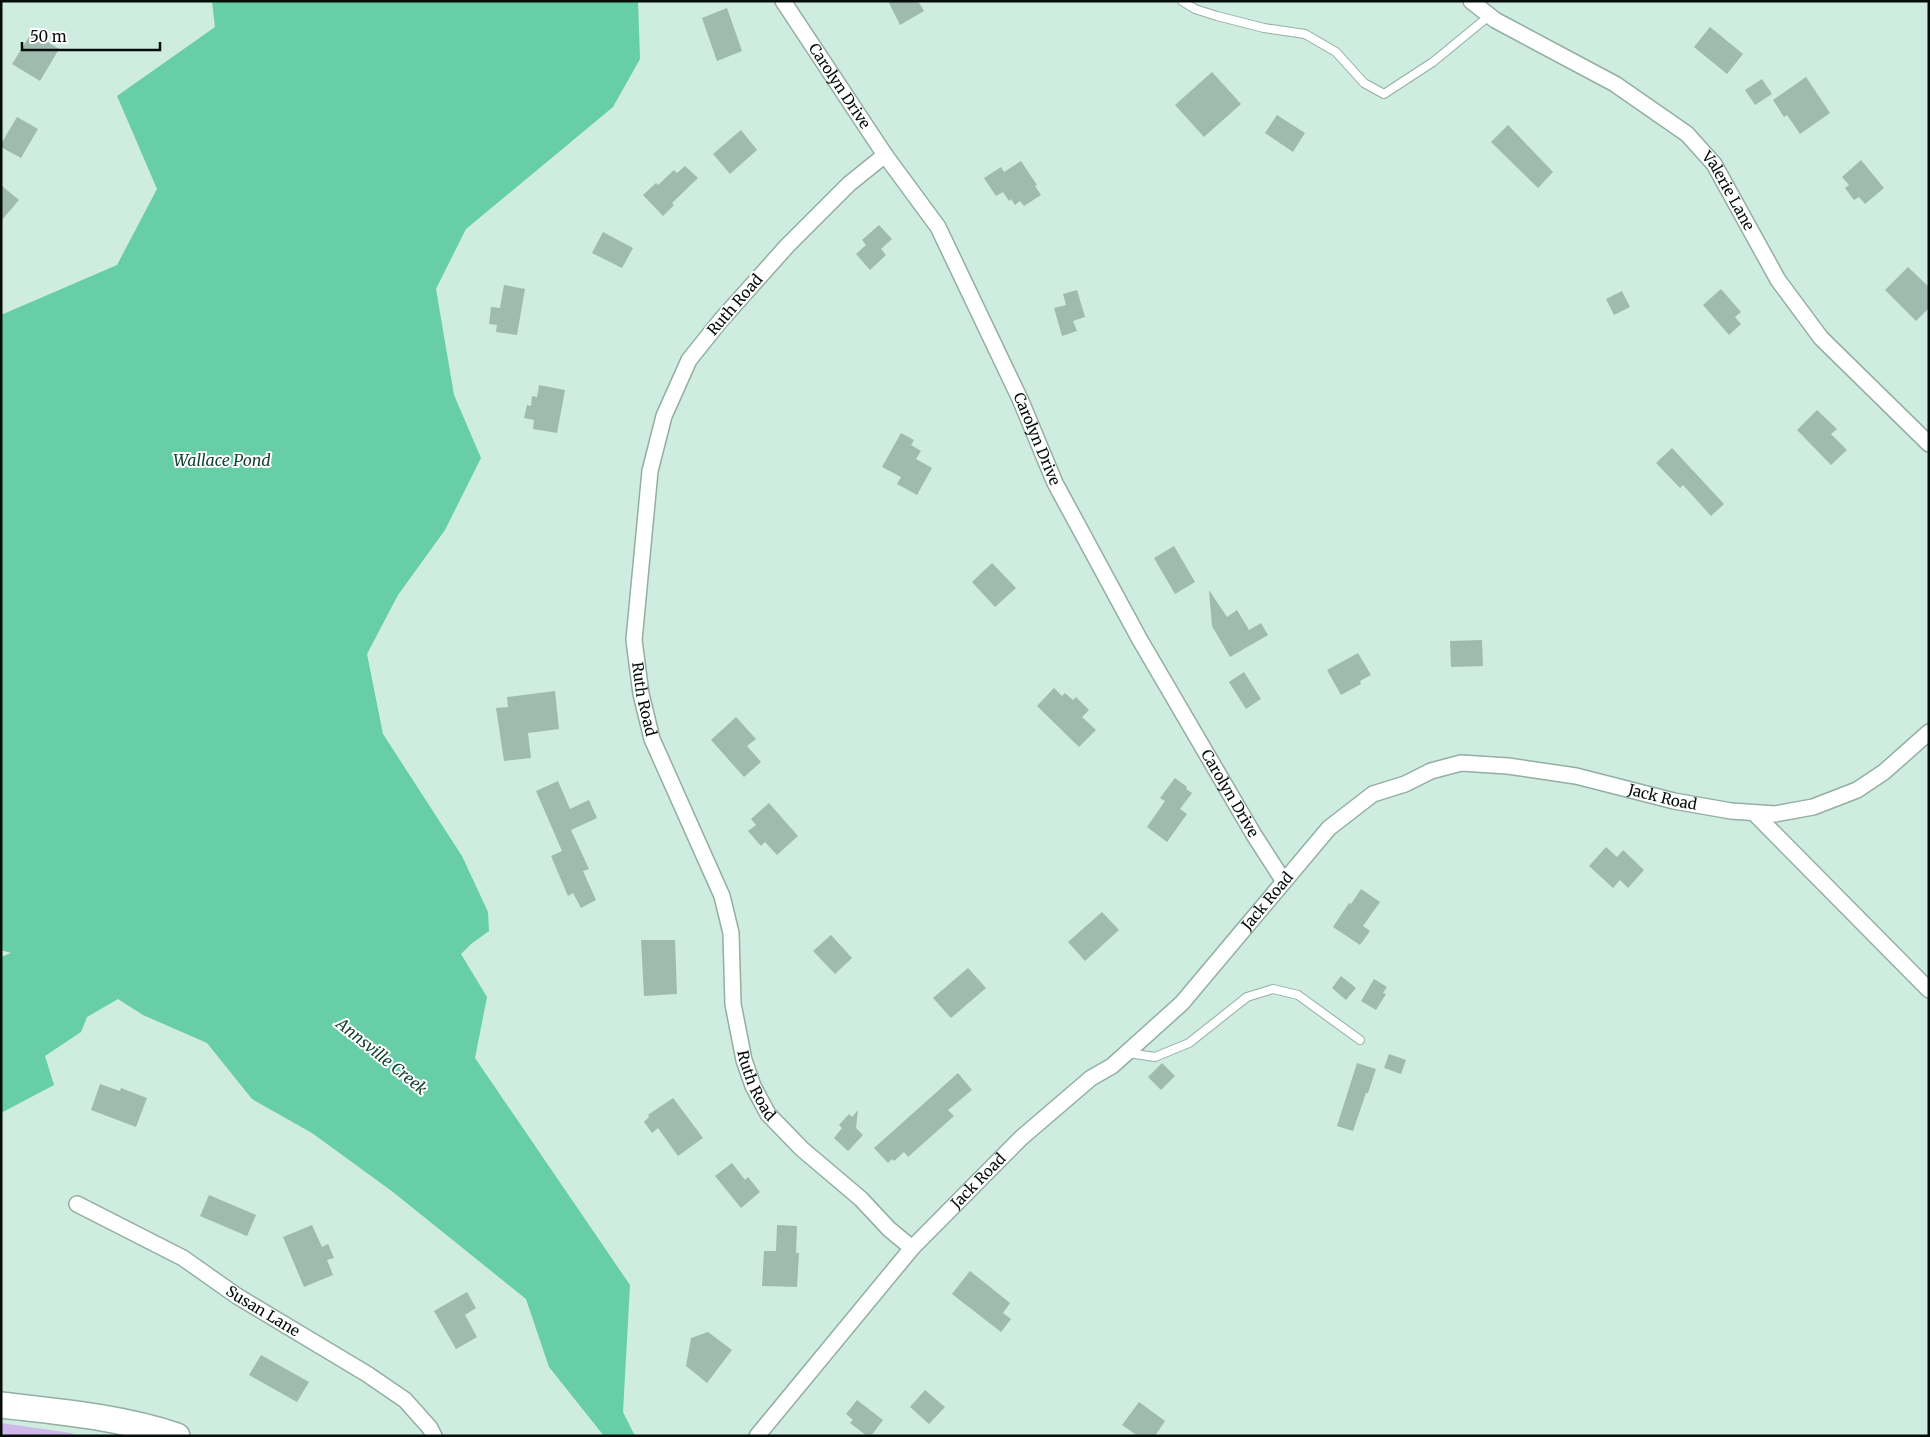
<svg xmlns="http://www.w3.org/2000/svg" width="1930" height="1437" viewBox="0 0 1930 1437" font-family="Merriweather,serif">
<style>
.green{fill:#cfb8ea}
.water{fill:#67cea8}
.building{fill:#9fbbaf}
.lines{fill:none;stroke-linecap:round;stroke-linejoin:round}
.service-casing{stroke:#92afa2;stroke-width:10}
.minor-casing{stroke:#92afa2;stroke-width:18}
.trunk-casing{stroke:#92afa2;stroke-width:28}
.service{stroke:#fff;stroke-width:8}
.minor{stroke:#fff;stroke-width:15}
.trunk{stroke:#fff;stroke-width:25}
.labels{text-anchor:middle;stroke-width:4;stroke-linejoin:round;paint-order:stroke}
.street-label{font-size:15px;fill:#050e0a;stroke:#fff}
.water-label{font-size:16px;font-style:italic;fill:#164333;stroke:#fff}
</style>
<rect width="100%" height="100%" fill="#ceecdf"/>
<path class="green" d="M1,1423l70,10 6,3h-76z"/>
<path class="water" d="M212,1h426l2,58 -27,48 -147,122 -30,60 18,106 27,63 -36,72 -47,65 -31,59 16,80 79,122 26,56 1,19 -18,13 -10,10 26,43 -12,61 155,227 -7,127 12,24h-31l-55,-69 -23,-68 -133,-107 -81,-59 -60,-34 -45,-56 -64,-28 -25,-16 -31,18 -6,15 -36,24 9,29 -53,28v-156l10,-4 -10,-3v-635l116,-50 40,-76 -40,-93 98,-69z"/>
<g class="building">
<path d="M888,1h30l6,10 -24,14z"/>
<path d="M727,8l15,43 -25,10 -15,-43z"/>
<path d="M1710,27l33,27 -16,20 -33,-27z"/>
<path d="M32,32l27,17 -19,32 -28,-17z"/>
<path d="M1212,72l29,32 -37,33 -29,-32z"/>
<path d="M1806,77l24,36 -30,21 -13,-19 -3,2 -11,-17z"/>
<path d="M1762,79l10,15 -17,11 -10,-15z"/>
<path d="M1277,115l28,18 -12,19 -28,-19z"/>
<path d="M17,117l21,12 -17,29 -20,-11v-3z"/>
<path d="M1508,125l45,47 -15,16 -47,-46z"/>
<path d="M741,130l16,20 -27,24 -17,-20z"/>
<path d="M1861,160l23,28 -19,16 -6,-7 -5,3 -9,-12 4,-3 -7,-8z"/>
<path d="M1021,161l16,24 -2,1 6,9 -17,11 -4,-5 -5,4 -4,-6 -2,2 -6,-9 -7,4 -12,-18 17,-11 3,5z"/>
<path d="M685,166l13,12 -26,25 2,2 -11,11 -20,-21 13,-12 2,2 16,-15 3,3z"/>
<path d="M1,185l18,15 -18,21z"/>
<path d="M879,225l13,14 -11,10 5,6 -16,15 -14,-16 10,-9 -4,-5z"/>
<path d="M603,232l30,16 -11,20 -30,-15z"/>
<path d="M1908,267l21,20v21l-13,13 -31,-31z"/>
<path d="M504,285l21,4 -8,46 -21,-3 1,-7 -8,-1 2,-17 9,1z"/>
<path d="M1721,289l20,23 -6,5 6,7 -12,11 -26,-30z"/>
<path d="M1077,290l8,27 -12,4 4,10 -15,5 -8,-28 12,-3 -3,-11z"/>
<path d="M1622,291l8,16 -16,8 -8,-16z"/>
<path d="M539,385l26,5 -8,43 -24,-4 1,-9 -10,-2 3,-13 4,1 1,-10 5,1z"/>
<path d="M1817,410l20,19 -6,5 16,16 -16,15 -34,-35z"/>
<path d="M901,433l13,7 -3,5 10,6 -5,8 16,9 -15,27 -20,-11 4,-7 -19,-10z"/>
<path d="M1672,448l52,56 -13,12 -28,-31 -3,3 -24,-25z"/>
<path d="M1174,546l21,36 -20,12 -21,-36z"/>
<path d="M992,563l24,25 -21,19 -23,-25z"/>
<path d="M1209,590l18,27 10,-7 12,20 12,-7 7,12 -38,22 -18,-31z"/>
<path d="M1482,640l1,26 -32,1 -1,-26z"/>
<path d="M1358,653l13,22 -11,6 1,3 -20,11 -14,-25z"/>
<path d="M1244,672l17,27 -15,10 -17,-27z"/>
<path d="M1054,688l8,8 3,-3 8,7 3,-3 13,13 -7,7 14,13 -17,17 -42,-41z"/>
<path d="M555,691l4,38 -31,4 3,25 -27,3 -8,-53 12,-1 -1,-10z"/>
<path d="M736,717l20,22 -9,7 14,16 -17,15 -33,-37z"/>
<path d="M1175,778l12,9 -1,2 6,4 -12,16 7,5 -20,28 -20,-15 18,-26 -5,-3z"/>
<path d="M558,781l12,28 19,-9 8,18 -26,12 18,39 -6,2 13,29 -15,8 -8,-15 -5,3 -17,-40 11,-5 -26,-60z"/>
<path d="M769,803l29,33 -21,19 -12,-13 -4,4 -13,-15 8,-6 -5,-6z"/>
<path d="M1606,847l11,10 6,-7 21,20 -16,18 -8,-8 -7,8 -24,-22z"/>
<path d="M1361,889l19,13 -17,24 7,5 -10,14 -27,-18 16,-24 2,1z"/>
<path d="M1102,912l17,18 -34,31 -17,-19z"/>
<path d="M831,935l21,23 -17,16 -22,-23z"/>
<path d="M641,940h34l2,54 -33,2z"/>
<path d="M968,968l18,20 -35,30 -18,-20z"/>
<path d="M1341,976l15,12 -10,12 -14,-12z"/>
<path d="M1374,979l13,8 -4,6 3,1 -10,16 -15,-9z"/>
<path d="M1389,1054l17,6 -5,14 -17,-6z"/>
<path d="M1162,1063l13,13 -14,14 -13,-13z"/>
<path d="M1357,1063l19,6 -8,24h-2l-13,38 -16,-5z"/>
<path d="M958,1073l14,17 -24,20 6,6 -46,41 -4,-5 -10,9 -2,-2 -4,4 -14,-15z"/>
<path d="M100,1084l20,7 1,-3 26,10 -11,29 -45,-17z"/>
<path d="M673,1098l30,40 -25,18 -20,-28 -6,5 -8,-11 5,-5 -1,-2z"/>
<path d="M858,1110l-2,18 7,7 -15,16 -14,-13 8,-10 -3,-3 10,-11 3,3z"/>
<path d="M732,1163l13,17 3,-3 12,15 -19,16 -26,-32z"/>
<path d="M209,1195l47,20 -9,21 -47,-20z"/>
<path d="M312,1225l10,22 6,-3 6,14 -7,2 6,15 -29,12 -21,-50z"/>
<path d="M777,1225l20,1 -1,27h3l-2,34 -35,-1 2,-35h12z"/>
<path d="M970,1271l40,32 -7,10 8,6 -10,13 -49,-38z"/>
<path d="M467,1292l9,16 -11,7 12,22 -21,12 -22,-38z"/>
<path d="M708,1332l24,18 -25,33 -21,-17 5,-28z"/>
<path d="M261,1355l48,27 -12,20 -48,-27z"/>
<path d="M925,1390l20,17 -16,17 -19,-17z"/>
<path d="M857,1400l26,20 -12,16h-4l-17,-13 3,-3 -7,-6z"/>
<path d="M1139,1402l26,19 -10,15h-17l-16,-11z"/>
</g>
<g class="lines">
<g class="service-casing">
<g id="service">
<path d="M1182,1l13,8 22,7 47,12 41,6 31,18 28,31 20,11 49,-32 56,-46"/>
<path d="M1128,1053l27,4 34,-14 58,-46 26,-8 25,6 62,45"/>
</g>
</g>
<g class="minor-casing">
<g id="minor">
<path id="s1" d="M783,1l102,154 53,72 82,172 35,84 85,157 114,195 29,45"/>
<path id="s2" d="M1471,1l24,19 120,64 72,50 27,30 64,116 43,58 108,106"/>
<path id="s3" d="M885,155l-36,29 -62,62 -66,74 -32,40 -25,56 -14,55 -16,169 7,54 11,45 70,157 9,37 2,71 11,56 9,26 15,28 34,35 59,50 28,30 23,19"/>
<path d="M1754,813l175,177"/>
<path id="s4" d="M77,1204l106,54 54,38 130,78 38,26 25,28 4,8"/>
<path id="s5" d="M757,1436l155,-188 109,-110 70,-60 21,-12 70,-63 147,-175 44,-34 32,-10 26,-13 30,-8 47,3 68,10 98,25 57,10 44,3 38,-7 44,-17 27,-18 45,-40"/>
</g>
</g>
<g class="trunk-casing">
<path id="trunk" d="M1,1405c60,7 119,12 176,31"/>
</g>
<use href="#service" class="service"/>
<use href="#minor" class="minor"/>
<use href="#trunk" class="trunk"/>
</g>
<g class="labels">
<g class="street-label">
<text dy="5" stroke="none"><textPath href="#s1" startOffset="102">Carolyn Drive</textPath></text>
<text dy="5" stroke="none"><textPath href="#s2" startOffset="325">Valerie Lane</textPath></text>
<text transform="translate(735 305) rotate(-49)" y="5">Ruth Road</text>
<text dy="5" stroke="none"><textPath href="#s1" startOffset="508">Carolyn Drive</textPath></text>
<text dy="5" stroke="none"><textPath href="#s3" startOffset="632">Ruth Road</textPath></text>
<text dy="5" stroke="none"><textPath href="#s1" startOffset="912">Carolyn Drive</textPath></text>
<text dy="5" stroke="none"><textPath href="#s5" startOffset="1192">Jack Road</textPath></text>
<text dy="5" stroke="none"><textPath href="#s5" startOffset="742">Jack Road</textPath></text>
<text dy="5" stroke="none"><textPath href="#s3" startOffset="1039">Ruth Road</textPath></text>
<text dy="5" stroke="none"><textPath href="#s5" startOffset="338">Jack Road</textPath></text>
<text dy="5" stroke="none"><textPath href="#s4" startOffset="215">Susan Lane</textPath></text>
</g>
<g class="water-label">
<text x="222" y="466">Wallace Pond</text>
<text transform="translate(382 1056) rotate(39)" y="6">Annsville Creek</text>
</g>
</g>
<rect width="1930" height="1437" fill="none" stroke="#050e0a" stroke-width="5"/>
<path d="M22 42v8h138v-8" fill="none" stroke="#050e0a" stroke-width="2.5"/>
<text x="30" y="42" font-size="15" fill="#050e0a" stroke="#ffffff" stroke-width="4" paint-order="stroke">50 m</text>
</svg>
